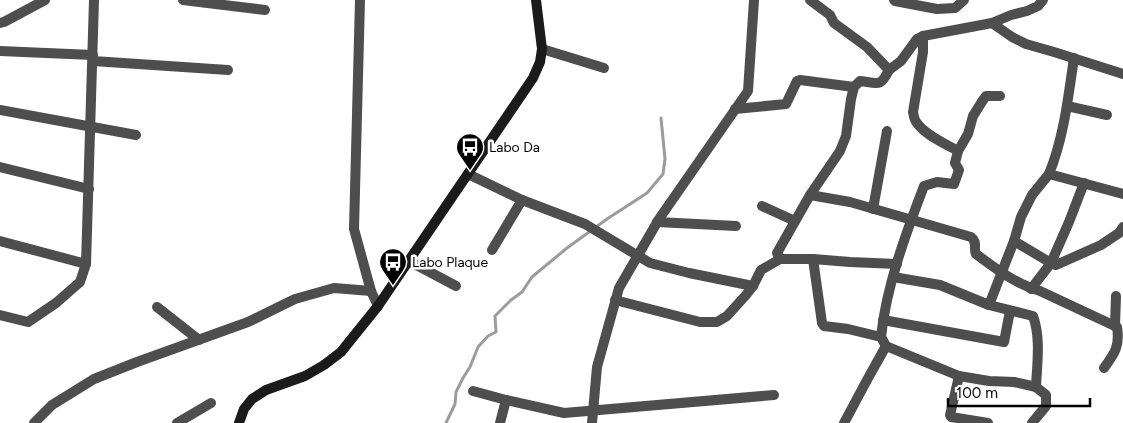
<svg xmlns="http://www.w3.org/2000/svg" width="1123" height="423" viewBox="0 0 1123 423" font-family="Figtree,sans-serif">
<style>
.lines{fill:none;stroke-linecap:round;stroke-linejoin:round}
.stream{stroke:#9c9c9c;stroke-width:3}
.street{stroke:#4e4e4e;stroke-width:10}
.secondary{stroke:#1b1b1b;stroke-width:10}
.labels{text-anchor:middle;stroke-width:5;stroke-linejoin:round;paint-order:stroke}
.poi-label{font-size:14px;fill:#000;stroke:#fff;text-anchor:start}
</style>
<rect width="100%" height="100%" fill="#fff"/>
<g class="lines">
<path class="stream" d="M446,423l9,-19 1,-12 7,-14 7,-11 8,-20 10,-11 8,-4 -1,-16 16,-16 11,-8 10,-15 35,-29 40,-29 40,-26 16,-19 2,-15 -4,-41"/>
<g class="street">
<path d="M183,0l82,10"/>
<path d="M360,0l-6,229 17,62 7,15"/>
<path d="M810,0l20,15 4,8 33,24 22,23 12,-9 16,-22 6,-3 69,-13 19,-8 16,-4 11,-5 5,-6"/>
<path d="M894,0l1,1 42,8 18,-1 9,-8"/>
<path d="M0,23l4,-1 41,-22"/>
<path d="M992,23l20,14 14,7 28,8 69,22"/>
<path d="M923,36v16l-10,60c1,4 1,8 4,11 8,12 29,21 41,28"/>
<path d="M542,49l62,19"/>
<path d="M0,51l93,4"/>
<path d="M1074,58c-6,40 -10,79 -25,116l74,20"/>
<path d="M93,61l135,9"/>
<path d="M1067,106l40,9"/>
<path d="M735,109l51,-5 11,-23 3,-1 54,7"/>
<path d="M0,110l136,25"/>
<path d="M0,167l89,22"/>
<path d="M468,174l54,26 63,24 65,39 39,10 64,13"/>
<path d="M810,195l40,7 121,35c7,5 2,11 5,17 20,15 40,30 64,37l77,36c3,19 -2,26 -13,41"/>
<path d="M762,206l33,15"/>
<path d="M873,209l14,-78"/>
<path d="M657,222l79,4"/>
<path d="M0,241l86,23"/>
<path d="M1014,241l37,22 18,-41 15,-39"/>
<path d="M492,250l30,-50"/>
<path d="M780,259l-3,-6 33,-58 30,-44 6,-15 5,-37 3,-12 6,-6c18,2 20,7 29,-11"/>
<path d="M813,259l9,64 2,3 24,3 33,8 5,9 73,30 30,5 25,1 22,5 10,8v11l-14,17"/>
<path d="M409,261l47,25"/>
<path d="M893,277l47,8 49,20 44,11c8,22 4,48 3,71"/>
<path d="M1031,289l20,-26 5,2 45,-20 18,-12 4,-6"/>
<path d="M615,300l85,22h17l10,-6 19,-21 7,-9 8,-16 19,-11h33l37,3 47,2"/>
<path d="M989,305l25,-64 7,-24 11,-22 17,-21"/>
<path d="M157,307l42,33"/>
<path d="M0,315l28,7 28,-19 24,-21 6,-18 8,-264"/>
<path d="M883,320l121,22 6,-31"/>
<path d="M1115,326l1,-30"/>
<path d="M881,337c5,-50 25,-104 43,-151l13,-4 17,2 5,-14 -4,-7 3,-12 10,-17 5,-18 10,-16 3,-4h14"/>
<path d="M959,376l-9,39 1,2 37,6"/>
<path d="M473,391l33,9 58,13 210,-18"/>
<path d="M34,423l18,-18 42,-26 43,-17 111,-40 47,-23 39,-11 37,3"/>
<path d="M177,423l34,-20"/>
<path d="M500,423l6,-23"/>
<path d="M592,423l5,-56 22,-79 40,-69 89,-128 6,-91"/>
<path d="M844,423l23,-43 19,-34"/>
</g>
<path class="secondary" d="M239,423l5,-14 8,-10 14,-9 39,-14 19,-11 17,-13 37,-46 155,-228 7,-16 2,-13 -6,-49"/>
</g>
<defs>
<g id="bus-pin" transform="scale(1.4375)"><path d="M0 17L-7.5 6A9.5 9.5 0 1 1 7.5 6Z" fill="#000" stroke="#fff"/><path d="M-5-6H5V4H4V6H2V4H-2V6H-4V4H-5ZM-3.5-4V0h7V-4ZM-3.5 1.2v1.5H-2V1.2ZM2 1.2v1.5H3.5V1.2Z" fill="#fff"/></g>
</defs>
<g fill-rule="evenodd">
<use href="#bus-pin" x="470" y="147"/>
<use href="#bus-pin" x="393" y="262"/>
</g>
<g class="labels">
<g class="poi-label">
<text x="489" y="152">Labo Da</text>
<text x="412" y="267">Labo Plaque</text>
</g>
</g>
<path d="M948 398v8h142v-8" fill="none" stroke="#000000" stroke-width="2.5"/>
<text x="956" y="398" font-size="15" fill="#000000" stroke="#ffffff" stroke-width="4" paint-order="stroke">100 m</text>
</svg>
